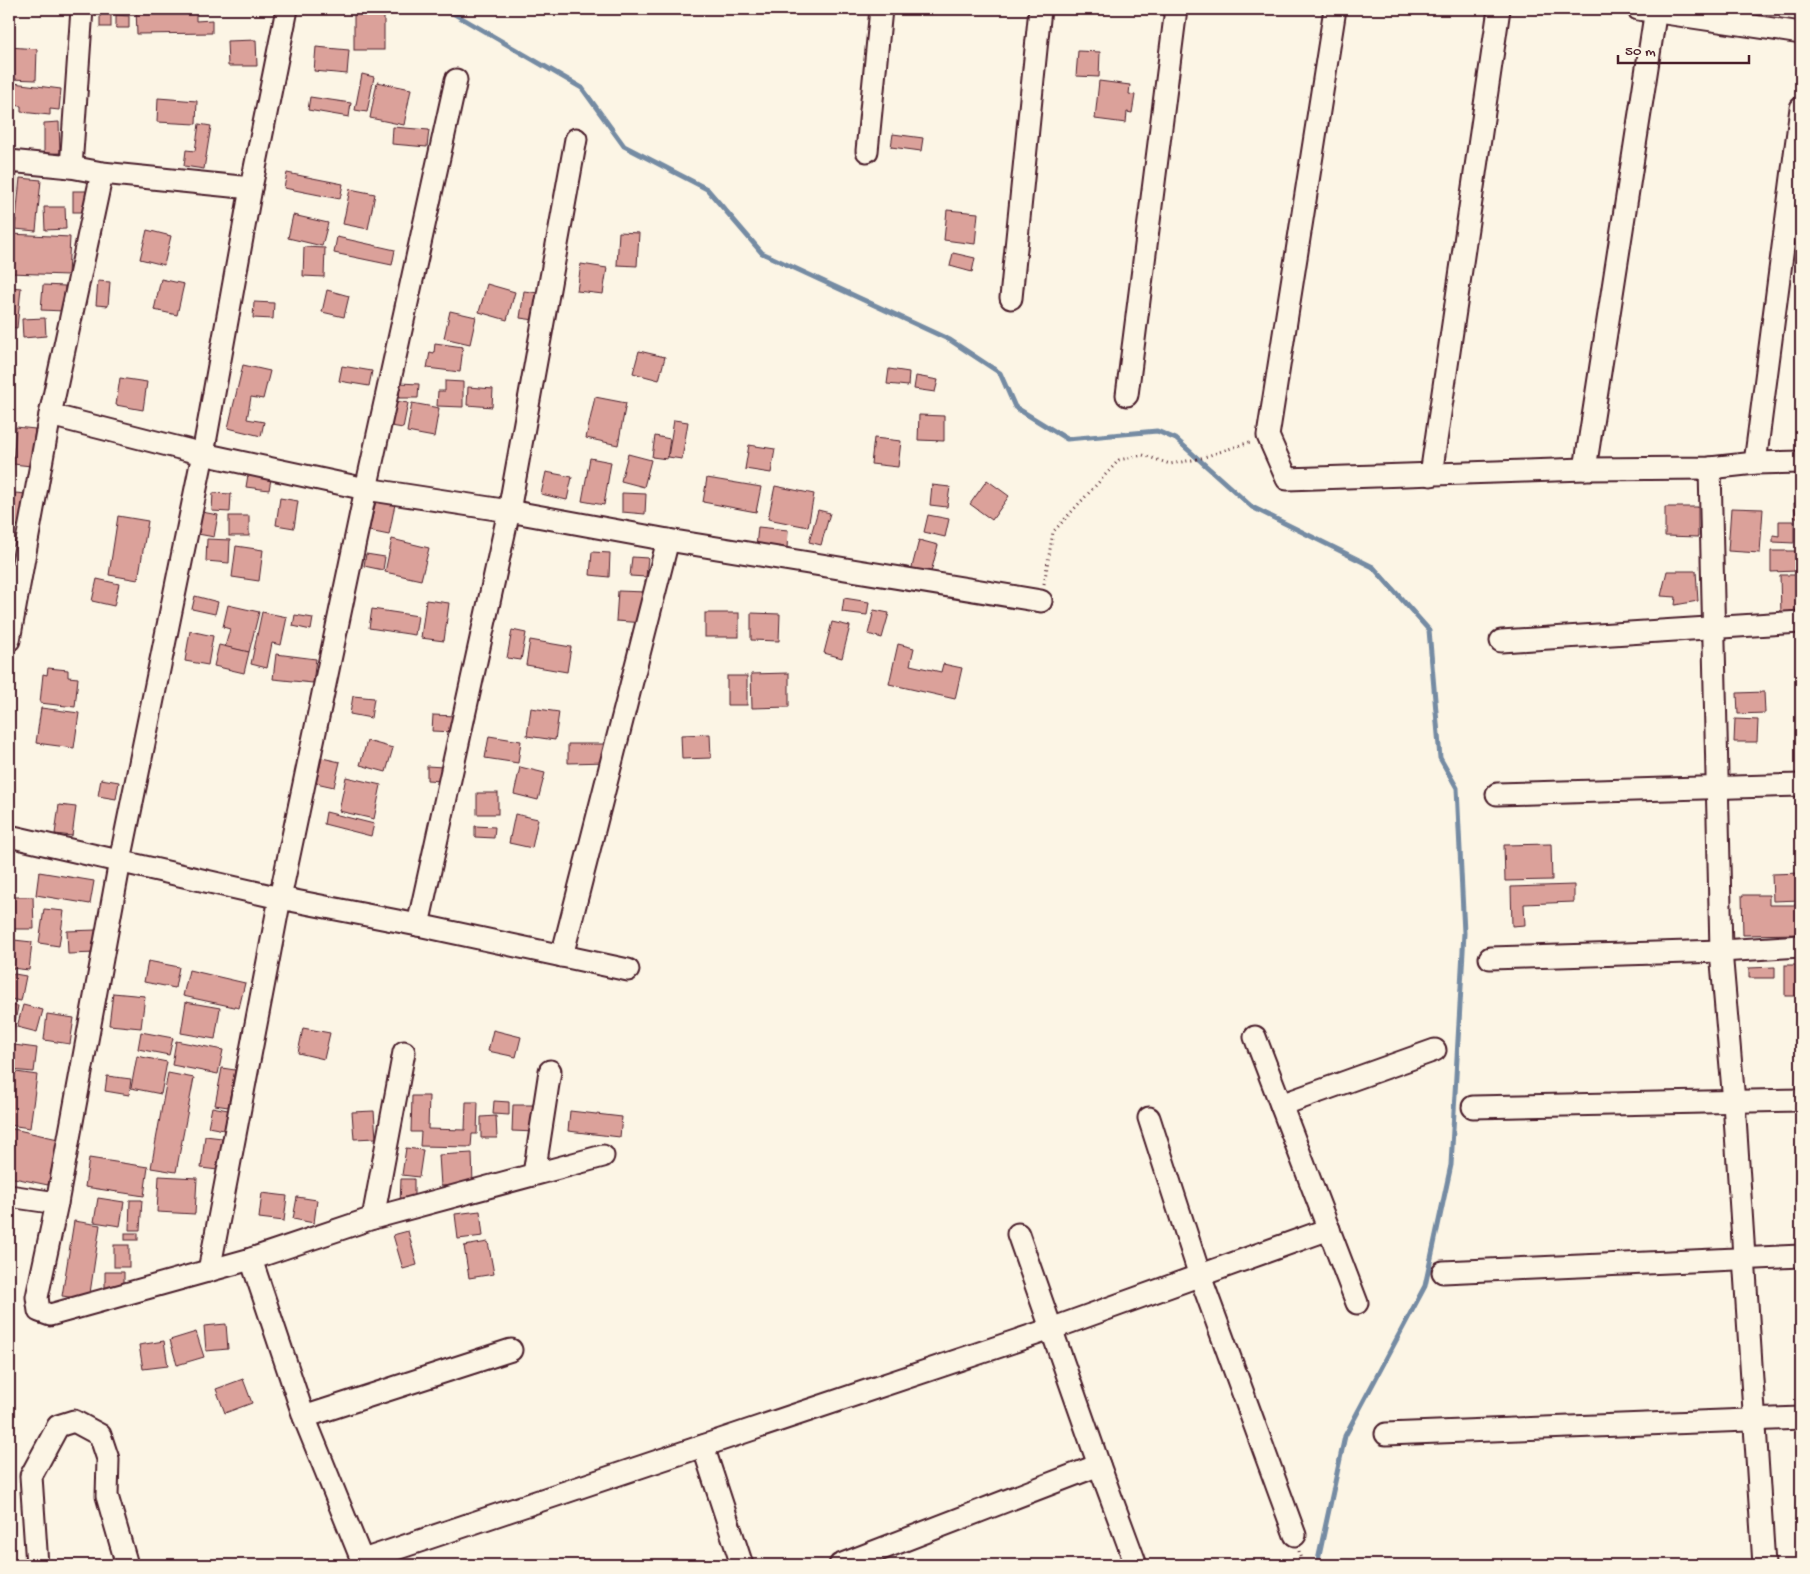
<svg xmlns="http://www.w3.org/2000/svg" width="1810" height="1574" viewBox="0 0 1810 1574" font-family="'Gochi Hand',sans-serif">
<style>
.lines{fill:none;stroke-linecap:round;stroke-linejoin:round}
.stream{stroke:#758ba3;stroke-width:5}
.building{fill:#dba19a;stroke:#4a1f2b}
.minor-casing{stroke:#4a1f2b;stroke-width:25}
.path{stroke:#4a1f2b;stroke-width:3;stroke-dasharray:1 4;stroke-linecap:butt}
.minor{stroke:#fcf5e5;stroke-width:21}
</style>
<rect width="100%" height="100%" fill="#fcf5e5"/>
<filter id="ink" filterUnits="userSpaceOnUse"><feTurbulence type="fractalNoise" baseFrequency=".02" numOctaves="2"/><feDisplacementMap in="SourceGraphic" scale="10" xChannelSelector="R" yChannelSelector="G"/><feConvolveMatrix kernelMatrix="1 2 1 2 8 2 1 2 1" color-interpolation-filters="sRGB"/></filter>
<g filter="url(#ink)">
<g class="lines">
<path class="stream" d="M446,9l136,79 42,58 83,43 55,64 188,87 50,33 15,34 52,32 90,-8 19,8 76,68 121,60 56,63 11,128 17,30 7,145 -13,232 -26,121 -80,150 -28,129"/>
</g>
<g class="building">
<path d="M136,9h60v12l16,-1v13l-75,1z"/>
<rect x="354" y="9" width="30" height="41"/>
<rect x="100" y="10" width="11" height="17"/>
<path d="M116,15l13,1v12h-13z"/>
<path d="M256,40l1,26h-29l-1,-25z"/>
<path d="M9,47l28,2 -1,31 -27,-1z"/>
<path d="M316,47l33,3 -2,24 -33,-3z"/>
<path d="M1078,51l22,1 -1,25 -23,-1z"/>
<path d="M362,74l12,3 -7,35 -12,-2z"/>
<path d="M1099,81l31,4 -1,9 6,1 -3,18 -5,-1 -1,11 -31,-4z"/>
<path d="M377,82l34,7 -7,36 -34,-7z"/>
<path d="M13,83l48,6 -2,21 -9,-1v6l-29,-3v-6l-10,-1z"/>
<path d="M310,97l41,6 -2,14 -41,-7z"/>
<path d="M158,98l39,3 -1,23 -39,-2z"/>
<path d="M59,122l1,31 -16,1v-31z"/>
<path d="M199,124l12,2 -7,43 -20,-3 2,-16 9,1z"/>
<path d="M393,127l36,3 -2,17 -35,-3z"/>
<path d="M893,134l30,4 -2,13 -30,-4z"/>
<path d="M9,173h7v20l-7,-1z"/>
<path d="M287,173l56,11 -3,15 -56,-11z"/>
<path d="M20,178l21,2 -5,51 -21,-2z"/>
<path d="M350,189l25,5 -7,35 -25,-5z"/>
<rect x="73" y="191" width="15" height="21"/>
<path d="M44,207h21l1,22 -21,1z"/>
<path d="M947,210l31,3 -3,31 -31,-4z"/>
<path d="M293,215l35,8 -6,23 -34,-8z"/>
<path d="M147,230l24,6 -7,29 -24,-6z"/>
<path d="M619,232l20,1 -2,33 -20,-1z"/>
<path d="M11,234l59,3 -2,38 -59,-2z"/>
<path d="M337,237l58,13 -3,15 -58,-12z"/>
<path d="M304,247l21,1 -1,29 -21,-1z"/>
<path d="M953,253l22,5 -3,14 -22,-6z"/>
<path d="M581,264l26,4 -4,26 -26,-3z"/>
<path d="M161,279l23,5 -7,31 -23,-5z"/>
<path d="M98,281l12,1 -2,24 -12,-1z"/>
<path d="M487,284l28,8 -8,28 -28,-8z"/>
<path d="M43,285l22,1 -1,25 -23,-1z"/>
<path d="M9,287l12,1 -4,40 -8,-1z"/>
<path d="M327,290l22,6 -5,21 -22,-5z"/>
<path d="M524,291l21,3 -3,27 -22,-3z"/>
<path d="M254,302l20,1 -1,16 -20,-1z"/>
<path d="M450,311l26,6 -6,27 -26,-6z"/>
<path d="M45,318l1,18 -23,2 -1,-19z"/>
<path d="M435,343l28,4 -3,25 -33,-4 3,-16 4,1z"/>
<path d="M639,351l26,6 -6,23 -26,-7z"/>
<path d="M243,365l27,6 -7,28 -12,-2 -4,22 17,3 -3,14 -33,-8z"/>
<path d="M342,366l30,5 -3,15 -30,-5z"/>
<path d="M889,369l20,3 -1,14 -21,-2z"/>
<path d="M916,376l22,4 -3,12 -21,-3z"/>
<path d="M120,378l27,4 -4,28 -27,-5z"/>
<path d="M445,381l18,1v25l-26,-1 1,-15h7z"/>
<path d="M400,383l19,1 -1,14h-19z"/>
<path d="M468,387l25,2 -1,18 -25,-2z"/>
<path d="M595,397l31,6 -8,42 -32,-7z"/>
<path d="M395,401l13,2 -5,25 -12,-2z"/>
<path d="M412,403l27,5 -5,29 -27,-5z"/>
<path d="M919,415l25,1v25l-26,-1z"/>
<path d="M674,420l14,2 -6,37 -14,-2z"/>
<path d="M16,427l19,2 -4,37 -18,-2z"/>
<path d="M655,436l15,3 -3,20 -15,-2z"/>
<path d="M874,438l27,3 -3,26 -27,-3z"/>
<path d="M749,445l26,4 -4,24 -26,-4z"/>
<path d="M628,454l23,6 -7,27 -23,-6z"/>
<path d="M590,458l21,4 -7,43 -22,-4z"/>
<path d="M546,472l26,5 -5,23 -26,-6z"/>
<path d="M248,475l23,4 -2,11 -23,-3z"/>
<path d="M707,478l54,9 -5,25 -53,-10z"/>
<path d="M987,480l22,16 -17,24 -22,-16z"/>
<path d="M932,485l18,2 -3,20 -17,-2z"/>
<path d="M775,486l39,8 -6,33 -40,-8z"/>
<path d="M15,493l12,1 -3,32 -12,-1z"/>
<path d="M213,493l18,1 -1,18 -18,-1z"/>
<path d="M622,493l24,1 -1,20 -23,-2z"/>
<path d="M280,498l18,3 -4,27 -18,-3z"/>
<path d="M376,500l19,4 -6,31 -20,-4z"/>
<path d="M1794,503h7v15h-6z"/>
<path d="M1665,507h33v30l-33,-1z"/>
<path d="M1731,508l32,1 -3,44 -32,-2z"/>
<path d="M818,510l12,3 -9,32 -12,-3z"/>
<path d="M202,512l16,3 -4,22 -16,-3z"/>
<path d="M928,515l21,4 -4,18 -21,-5z"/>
<path d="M118,516l30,5 -10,59 -29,-5z"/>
<rect x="229" y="516" width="20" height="20"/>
<path d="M1779,521h15v22l-21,-1v-7l6,1z"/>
<path d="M758,527l30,3 -1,19 -31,-2z"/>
<path d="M207,539l23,1 -1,23 -23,-2z"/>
<path d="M392,539l37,9 -8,32 -36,-8z"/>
<path d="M919,540l19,5 -8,31 -19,-5z"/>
<path d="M236,546l27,4 -4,31 -27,-4z"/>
<path d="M1771,551h26v20l-26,1z"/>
<path d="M592,552l18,1 -1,24 -19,-2z"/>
<path d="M366,554l19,3 -2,13 -19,-4z"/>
<path d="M632,557l16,1 -2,19 -16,-1z"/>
<path d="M1667,571h29l2,30 -23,4 1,-8 -15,-1z"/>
<path d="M1780,575h17l1,39 -17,1z"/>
<path d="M97,579l22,5 -5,22 -22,-5z"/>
<path d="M618,591l28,1 -2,31 -28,-2z"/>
<path d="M195,596l23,6 -3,12 -23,-5z"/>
<path d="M844,598l25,4 -2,13 -25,-3z"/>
<path d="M426,600l23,3 -5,38 -23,-3z"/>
<path d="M228,605l31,7 -10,40 -24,-5 5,-18 -7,-2z"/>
<path d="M372,609l46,7 -3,19 -46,-7z"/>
<path d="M874,610l15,3 -7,25 -14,-4z"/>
<path d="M262,612l25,5 -6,28 -9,-2 -5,25 -16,-4z"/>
<rect x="705" y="613" width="34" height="24"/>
<path d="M751,613l29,1 -1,27 -28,-1z"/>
<path d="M295,615l18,3 -2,12 -18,-4z"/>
<path d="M832,622l18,4 -8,32 -18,-5z"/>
<path d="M512,630l14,3 -5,27 -14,-2z"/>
<path d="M190,631l23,5 -5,29 -23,-4z"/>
<path d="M530,640l41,7 -4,25 -41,-7z"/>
<path d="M898,644l16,4 -4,17 31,7 2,-8 19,4 -7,31 -66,-15z"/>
<path d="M219,645l30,7 -5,21 -30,-7z"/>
<path d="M276,654l40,5 -3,24 -40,-4z"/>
<path d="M48,668l20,2v7l10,1 -3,29 -35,-4 3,-29 4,1z"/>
<path d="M789,673v34l-37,1 -1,-34z"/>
<rect x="727" y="676" width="20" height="29"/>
<path d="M1764,692l1,21 -27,1 -1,-21z"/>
<path d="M353,696l21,2 -3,20 -21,-4z"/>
<path d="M41,708l38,5 -5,35 -38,-5z"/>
<path d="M531,708l28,4 -4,28 -28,-4z"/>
<path d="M433,715l23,1 -1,16 -23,-1z"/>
<path d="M1735,719l23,1 -1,22h-23z"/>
<path d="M710,734l1,24 -29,1 -1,-24z"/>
<path d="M489,736l32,5 -3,22 -33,-5z"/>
<path d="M367,741l26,7 -7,24 -26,-7z"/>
<path d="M568,744h39l1,18 -40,1z"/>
<path d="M322,758l18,4 -6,25 -18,-4z"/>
<path d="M427,766l16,1 -1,14 -15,-1z"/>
<path d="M520,767l25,6 -7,27 -24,-6z"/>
<path d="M346,777l35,8 -7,34 -35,-8z"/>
<path d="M101,779l18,3 -3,17 -18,-3z"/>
<rect x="477" y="793" width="21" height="21"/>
<path d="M59,805l17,2 -4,29 -17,-2z"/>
<path d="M326,812l48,12 -3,12 -47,-12z"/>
<path d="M515,814l23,5 -6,29 -23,-5z"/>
<path d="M475,826l20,1 -1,11 -19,-1z"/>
<path d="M1551,844l1,36 -47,1 -1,-36z"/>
<path d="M39,872l55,9 -4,23 -54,-9z"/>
<path d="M1801,873v27l-28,1 -1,-27z"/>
<path d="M1574,885v17l-50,2 1,21 -13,1 -1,-39z"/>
<path d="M1742,895h27v10h32v29l-58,1z"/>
<path d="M13,897h20l1,32h-20z"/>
<path d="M44,909l20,2 -5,35 -20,-3z"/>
<path d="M96,930l1,23 -29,1 -1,-23z"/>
<path d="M14,940l18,2 -3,28 -18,-2z"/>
<path d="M148,961l31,6 -4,21 -31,-6z"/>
<rect x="1785" y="965" width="16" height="31"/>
<path d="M1775,967v11h-26v-10z"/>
<path d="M189,970l56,13 -6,25 -56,-12z"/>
<path d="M9,973l17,3 -5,25 -12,-2z"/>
<path d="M113,993l32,3 -4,32 -32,-3z"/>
<path d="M186,1002l34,6 -5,31 -34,-6z"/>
<path d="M9,1004l9,2 -9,48z"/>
<path d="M23,1005l20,5 -6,22 -20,-5z"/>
<path d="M47,1014l27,4 -4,26 -26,-4z"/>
<path d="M303,1028l27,5 -6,26 -26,-6z"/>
<path d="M493,1030l28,7 -5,20 -28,-6z"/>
<path d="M141,1032l32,6 -4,17 -31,-6z"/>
<path d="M176,1041l47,9 -5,24 -46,-9z"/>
<path d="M14,1045l23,3 -3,24 -23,-2z"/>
<path d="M137,1056l30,6 -6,32 -30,-6z"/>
<path d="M222,1068l13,2 -7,37 -13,-2z"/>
<path d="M9,1071l28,4 -7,53 -21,-3z"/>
<path d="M168,1073l26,5 -18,94 -25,-4z"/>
<path d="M107,1076l24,3 -2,16 -24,-4z"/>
<path d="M412,1096h17l-1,33 37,1 1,-28h12l-1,32h-5l-1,13 -51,-1 1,-14h-10z"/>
<path d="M494,1101l15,1v13l-16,-1z"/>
<path d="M513,1105h23v27l-24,-1z"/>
<path d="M212,1107l16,3 -4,20 -16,-3z"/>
<path d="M374,1111l2,27 -22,1 -2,-27z"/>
<path d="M570,1111l52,6 -2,20 -52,-6z"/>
<path d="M496,1116l1,22h-16v-21z"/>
<path d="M9,1128l49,11 -10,46 -39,-8z"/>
<path d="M205,1136l17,2 -4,32 -17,-2z"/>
<path d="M406,1148l17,2 -4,27 -17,-2z"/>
<path d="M472,1153l1,31 -32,2 -2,-31z"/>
<path d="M89,1158l59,9 -4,29 -59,-9z"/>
<path d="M159,1176l38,2 -2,36 -38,-2z"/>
<path d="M401,1179h13v25h-14z"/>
<path d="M262,1193l25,3 -3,25 -25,-3z"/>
<path d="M297,1197l20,3 -3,23 -21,-4z"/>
<path d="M98,1198l26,4 -4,24 -26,-4z"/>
<path d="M130,1200h12l-2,30h-11z"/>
<path d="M480,1211l3,25 -25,3 -3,-25z"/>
<path d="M74,1221l26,4 -11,75 -27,-4z"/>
<path d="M408,1231l9,34 -14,4 -10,-34z"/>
<rect x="125" y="1233" width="13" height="7"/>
<path d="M488,1242l6,32 -25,4 -5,-32z"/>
<rect x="114" y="1245" width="15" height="22"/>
<path d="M105,1272h19v15l-19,1z"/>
<path d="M226,1324l2,25 -22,2 -2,-25z"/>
<path d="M196,1332l8,25 -27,8 -7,-25z"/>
<path d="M164,1341l4,25 -25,3 -4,-24z"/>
<path d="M243,1379l9,24 -27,10 -9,-24z"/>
</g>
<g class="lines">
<g class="minor-casing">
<g id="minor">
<path d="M287,9l-36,179 -48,266 -83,407 -63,342 -20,94 2,14 11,4 201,-56 122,-41 230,-62"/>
<path d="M1335,9l-67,427 19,43 298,-10 125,-1 45,-5 46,-1"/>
<path d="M1638,9l163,24"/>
<path d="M867,151l14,-142"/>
<path d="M9,161l62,6 31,6 149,15"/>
<path d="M71,167l11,-158"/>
<path d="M1011,298l29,-289"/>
<path d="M1127,395l49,-386"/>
<path d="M50,415l153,39 163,35 143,22 159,29 373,61"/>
<path d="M1755,463l46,-355"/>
<path d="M1710,468l11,483 13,151 30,463"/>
<path d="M1585,469l71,-460"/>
<path d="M1431,475l68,-466"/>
<path d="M9,640l41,-225 52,-242"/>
<path d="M1501,641l300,-19"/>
<path d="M1497,794l304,-9"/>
<path d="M9,836l271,62 138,27 210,45"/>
<path d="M418,925l91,-414 67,-372"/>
<path d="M562,956l106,-416"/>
<path d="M1490,958l231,-7 80,-5"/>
<path d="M1255,1037l102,266"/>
<path d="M1281,1105l154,-55"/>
<path d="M1473,1107l328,-7"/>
<path d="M1149,1118l51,158 95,259"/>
<path d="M534,1174l16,-103"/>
<path d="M9,1196l48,7"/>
<path d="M373,1218l31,-166"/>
<path d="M1018,1234l81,231 37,100"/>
<path d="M251,1259l53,158 60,148"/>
<path d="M209,1271l71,-373 86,-409 90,-409"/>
<path d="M1443,1272l358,-16"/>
<path d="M304,1417l207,-67"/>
<path d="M1386,1434l415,-16"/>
<path d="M703,1446l39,119"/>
<path d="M363,1560l688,-231 278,-100"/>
<path d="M37,1565l-6,-89 27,-50 16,-5 26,14 8,24 -1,37 20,69"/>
<path d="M840,1565l259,-100"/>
</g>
</g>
<g class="path">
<path d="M1044,584l9,-52 66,-72 24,-5 27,9 28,-5 52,-17"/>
<path d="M1299,1551l3,14"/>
</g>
<use href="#minor" class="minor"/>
</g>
</g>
<rect width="1810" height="1574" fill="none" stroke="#fcf5e5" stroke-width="30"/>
<rect x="15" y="15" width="1780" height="1544" fill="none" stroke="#4a1f2b" stroke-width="2" filter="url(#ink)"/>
<path d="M1618 55v8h131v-8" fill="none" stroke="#4a1f2b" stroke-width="2.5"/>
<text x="1625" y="55" font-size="15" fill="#4a1f2b" stroke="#fcf5e5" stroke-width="4" paint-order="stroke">50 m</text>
</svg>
